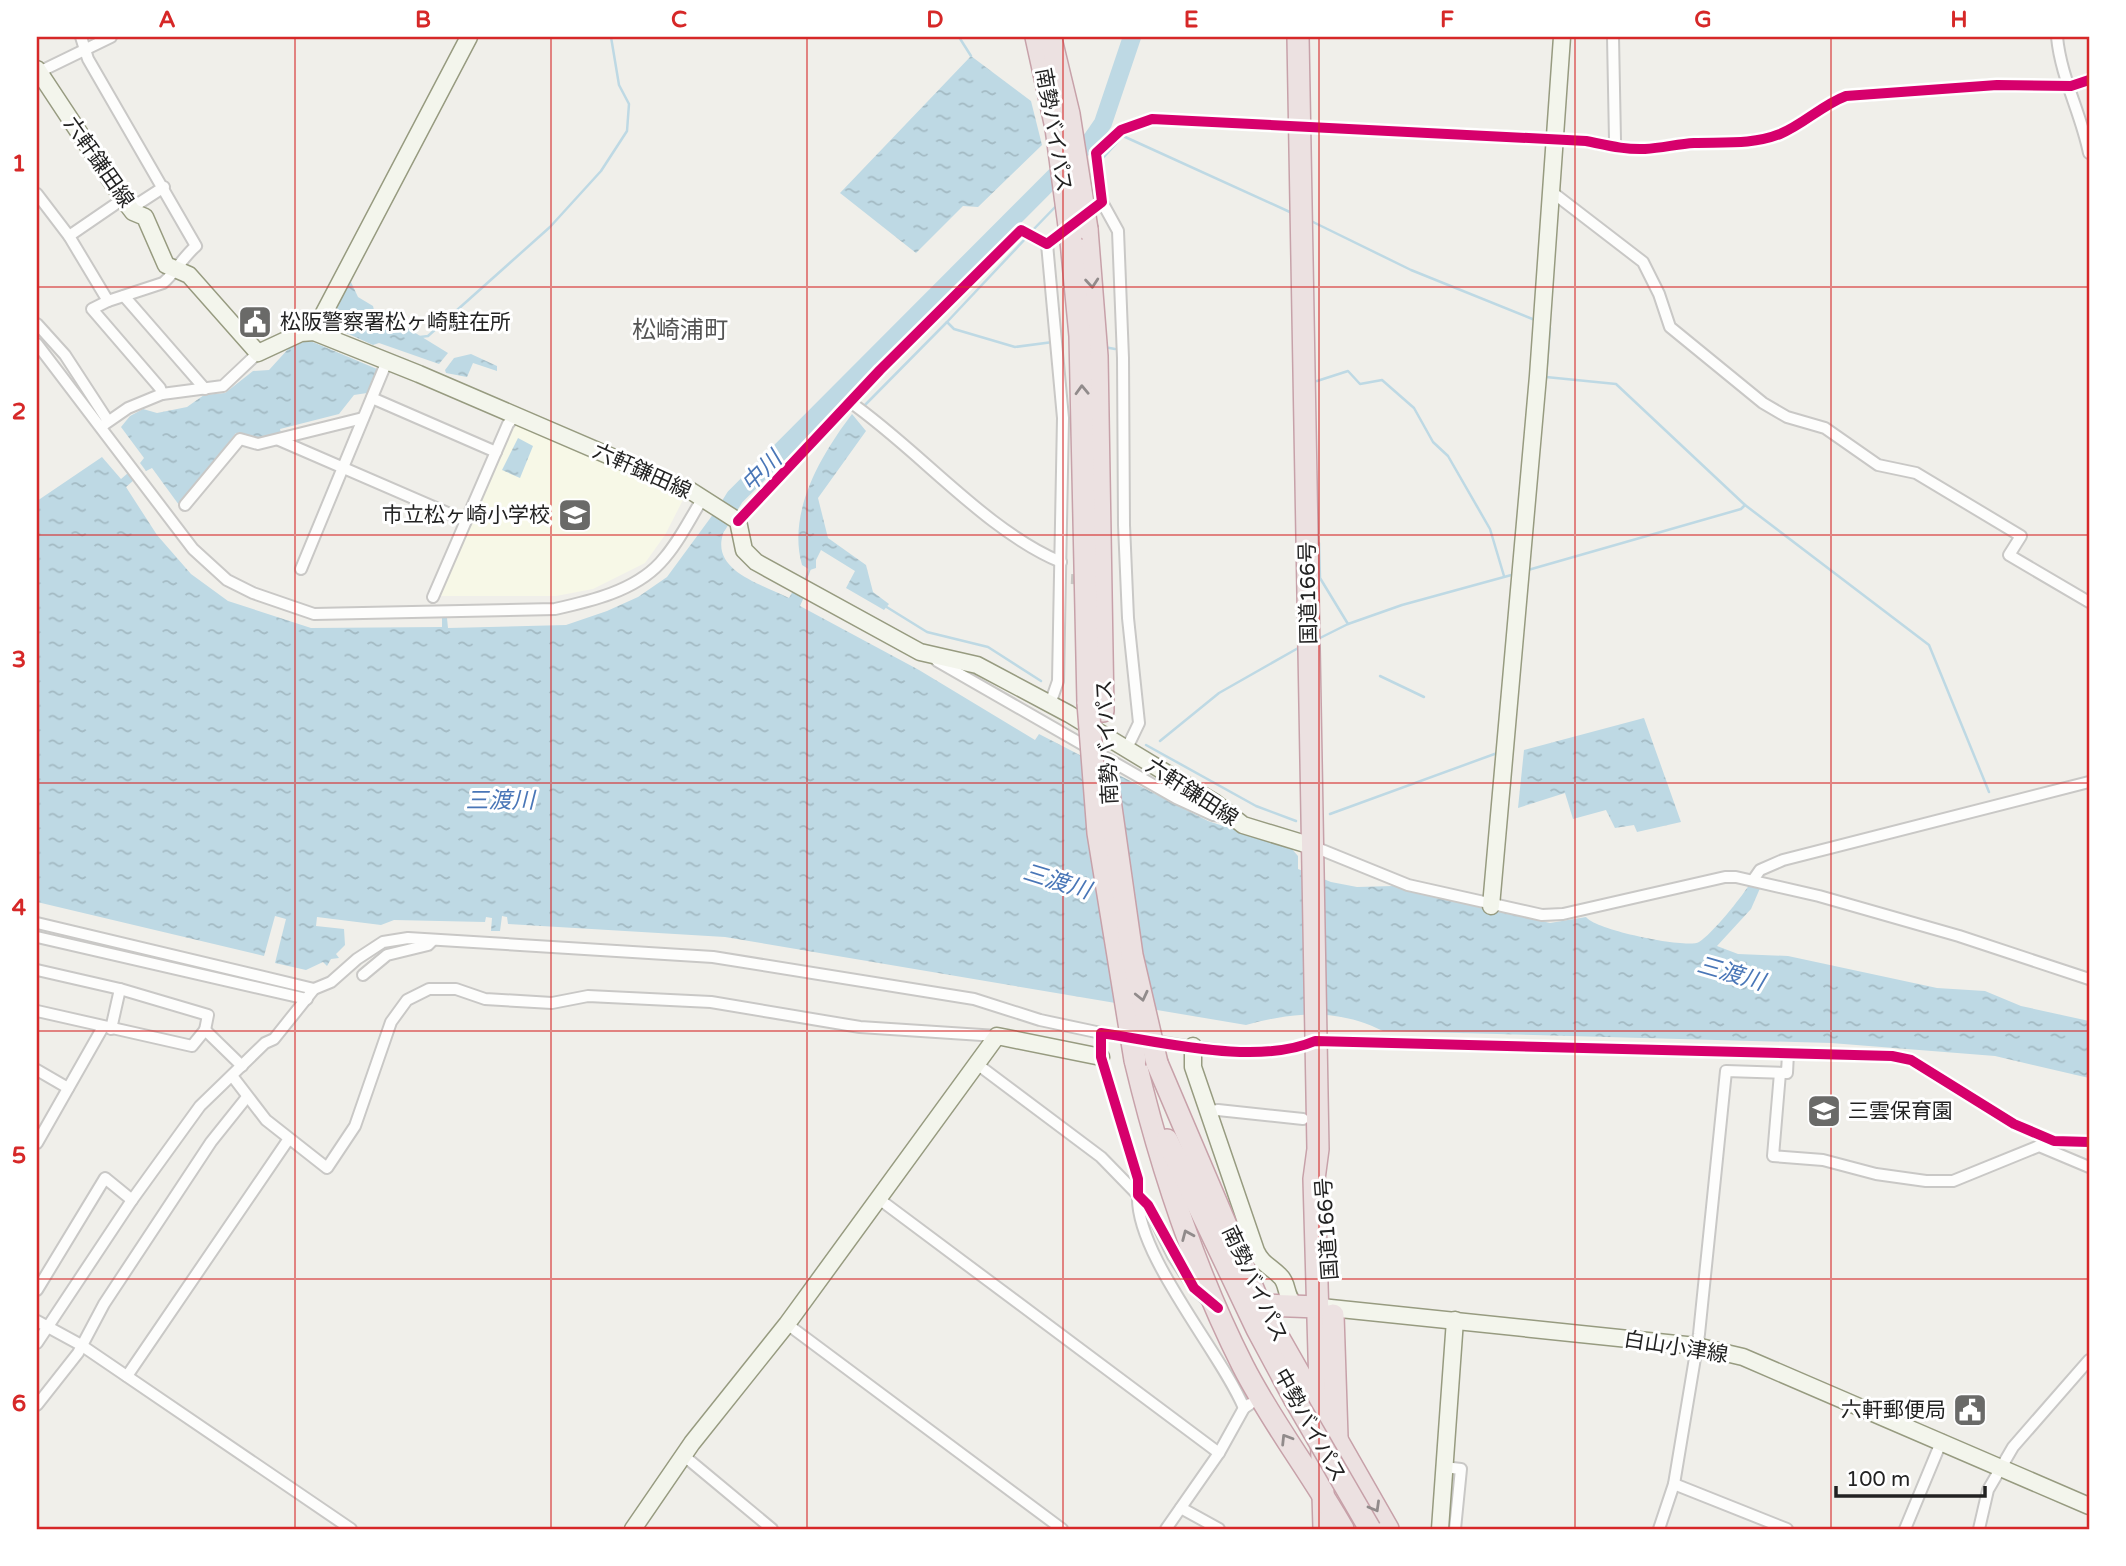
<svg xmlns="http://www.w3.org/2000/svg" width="2126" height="1566" viewBox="0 0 2126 1566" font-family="'Varela Round','Noto Sans JP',sans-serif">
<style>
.education{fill:#f7f8e7}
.water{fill:url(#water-ripples)}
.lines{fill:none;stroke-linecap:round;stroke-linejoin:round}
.stream{stroke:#bed9e4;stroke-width:2.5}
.river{stroke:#bed9e4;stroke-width:18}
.street-tunnel{stroke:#c7c6c2;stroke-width:10;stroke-dasharray:10 5;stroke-linecap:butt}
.street-casing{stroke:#c9c8c6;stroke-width:14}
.secondary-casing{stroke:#979b80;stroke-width:19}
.highway-casing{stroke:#c7a1a9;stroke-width:24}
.street{stroke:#fdfdfc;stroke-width:10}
.secondary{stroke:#f3f5ec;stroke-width:16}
.highway{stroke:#ece1e1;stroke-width:21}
.highway-bridge-casing{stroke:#c7a1a9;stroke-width:24;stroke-linecap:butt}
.highway-bridge{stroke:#ece1e1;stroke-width:21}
.cycleway-casing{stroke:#fff;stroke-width:15}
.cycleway{stroke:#d6006c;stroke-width:10}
.oneway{stroke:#918b8b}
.grid{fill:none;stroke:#d62828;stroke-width:2;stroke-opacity:0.55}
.labels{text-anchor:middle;stroke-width:6;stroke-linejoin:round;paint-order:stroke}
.street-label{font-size:21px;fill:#222;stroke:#fff}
.poi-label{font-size:21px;fill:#222;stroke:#fff;text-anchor:start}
.water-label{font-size:23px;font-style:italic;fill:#4976b7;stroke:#fff}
.quarter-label{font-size:24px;fill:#555;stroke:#fff}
.neatline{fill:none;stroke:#d62828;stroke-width:2.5}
.grid-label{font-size:23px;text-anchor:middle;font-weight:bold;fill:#d62828}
</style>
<defs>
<pattern id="water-ripples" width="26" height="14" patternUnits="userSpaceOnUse" patternTransform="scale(1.75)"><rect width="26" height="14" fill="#bed9e4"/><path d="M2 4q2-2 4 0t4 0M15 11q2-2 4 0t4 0" fill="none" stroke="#a3bac3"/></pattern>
</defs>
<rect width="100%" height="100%" fill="#f0efea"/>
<path class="education" d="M521,423l165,71 -21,41 -20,28 -52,26 -37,7h-119l76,-169z"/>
<g class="water">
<path d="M971,56l60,45 11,44 -64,62 -15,-1 -47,47 -76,-60z"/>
<path d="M350,280l8,17 15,9 4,17 10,4 17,-1 44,27 -9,11 -60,-21 -6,2 -40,-18 -1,-10z"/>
<path d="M308,340l69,29 -10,24 -13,2 -15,19 -59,15 1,4 -22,5 -23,-5 -57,72 -27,-37 -6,3 -6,-8 4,-5 -23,-31 9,-11 13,-7 14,4 30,-6 17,-12 21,-2 28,-22 16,-1 20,-22z"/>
<path d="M471,354l26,12v5l-24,-8 -6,14 -21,-4 -1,-3 9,-12z"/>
<path d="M852,414l14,17 -48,67 10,40 38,27 7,27 16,12 -5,6 -38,-22 9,-17 -34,-21 -5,10v8l-6,2 -8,-5c-15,-53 19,-110 50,-151z"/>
<path d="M518,438l15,8 -13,32 -18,-8z"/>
<path d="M102,457l19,22 7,-6 6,7 -8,7 31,48 34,39 37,27 83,27 131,-1v-9h5l1,10 118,-3 41,-14 31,-14 29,-20 47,-64 14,10c-26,45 29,59 61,75l4,-7 11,6 -4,9 119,64 116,70 4,-6 169,87 83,27 7,8v13l33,13 26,5 36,-1 157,37 36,-6c9,13 101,32 113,25 13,-8 42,-44 50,-57l12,1 -10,23 -34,37 21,8 50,2 149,32 48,3 36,15 68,15v57l-94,-22 -164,-13 -448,-12c-46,-23 -90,-19 -137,-6l-521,-88 -217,-13 -1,-7 -5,-1 -2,15h-9l1,-13 -6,-1 -1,5 -91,-2 -13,5 -64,-8 -1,9 28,3 1,16 -9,9 3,4 -8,1 -4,7 -4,-4 -17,8 -31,-7 11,-44 -11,-3 -11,40 -227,-54v-401z"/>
<path d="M1644,718l37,104 -44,10 -3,-7 -19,3 -9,-18 -33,9 -8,-26 -47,15 6,-58z"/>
</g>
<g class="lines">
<g class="stream">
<path d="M959,37l12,19"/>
<path d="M1102,159l21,-23 169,77"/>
<path d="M1311,221l100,49 124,50"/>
<path d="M1031,232l27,-28"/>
<path d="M947,322l80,-85"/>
<path d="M1547,326l3,2 -4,49 70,7 129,121 184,140 60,147"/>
<path d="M420,337l8,-1 122,-109 51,-56 26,-40 2,-27 -10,-19 -8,-48"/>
<path d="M1104,347l11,2"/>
<path d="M1317,381l31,-10 12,13 22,-4 32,28 19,34 15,14 42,73 14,47"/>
<path d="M863,407l84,-85 7,7 61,18 38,-5"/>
<path d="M1319,543l1,35 28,46"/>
<path d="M1528,570l213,-61 4,-4"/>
<path d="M805,581l5,-13"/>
<path d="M885,606l42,26 61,15 53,34"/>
<path d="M1316,640l32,-16 54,-19 113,-31"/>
<path d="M1380,676l44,21"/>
<path d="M1160,741l59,-48 81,-46"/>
<path d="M1146,745l110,61 40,15"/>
<path d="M1330,814l170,-62"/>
</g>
<path class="river" d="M717,526l18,-29 357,-358 11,-16 29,-86"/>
<path class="street-tunnel" d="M1071,579l43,2"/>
<g class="street-casing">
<g id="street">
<path d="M2057,37c4,41 24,76 32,116"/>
<path d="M37,73l74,-36"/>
<path d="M1612,146l3,-6 -2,-103"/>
<path d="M1552,192l91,70 16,32 11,33 93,76 24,14 38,11 53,37 38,8 105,63 -12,19 80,47"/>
<path d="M37,194l32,42 39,65 55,-18c12,-10 19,-25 33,-37l-108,-187 -7,-22"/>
<path d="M1102,202l16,29 5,127 1,167 4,93 11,105 -13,27"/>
<path d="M130,209l34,-22"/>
<path d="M1083,217l19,-15 -6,-49 25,-23 31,-11 434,22c20,4 39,9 59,8 17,-1 33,-5 49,-6 29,-1 59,2 86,-9 24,-10 42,-29 66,-38l151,-11 74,1 18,-6"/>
<path d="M69,236l54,-37"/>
<path d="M1047,244l16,174 -5,263 -8,23"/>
<path d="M124,296l81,93"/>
<path d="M108,301l-16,8 68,79 2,6"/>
<path d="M37,324l28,31 43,66"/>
<path d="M37,344l156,205 34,31 26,13 61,21 241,-5c36,-8 79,-18 105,-46 18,-19 29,-43 43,-65"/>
<path d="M372,398l124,54"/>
<path d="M850,402c68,47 136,129 211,160"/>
<path d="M102,426l26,-18 34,-14 61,-8 35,-33"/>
<path d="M279,440l187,81"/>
<path d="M185,505l55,-66 18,5 105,-26"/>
<path d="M738,521l142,-151 141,-140 26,14 23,-18"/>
<path d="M301,569l86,-208"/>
<path d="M433,597l75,-173 8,-9"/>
<path d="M937,661l239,137 37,17 17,2"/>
<path d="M1312,846l96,39 134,30 21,-1 162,-37h11l83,19 140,40 130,43"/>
<path d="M1753,880l7,-10 23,-10 306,-78"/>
<path d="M37,923l277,66"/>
<path d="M37,937l270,62"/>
<path d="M37,970l83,19 -9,40"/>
<path d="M363,975l24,-20 41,-10 4,-4"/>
<path d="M120,989l88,26 -3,15"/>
<path d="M37,1011l155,35 13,-16 37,36"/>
<path d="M1133,1038l-32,-5v24l37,122v16l10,10 25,51 21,32 13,12"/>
<path d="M1149,1040c52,8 116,22 166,1l577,15 19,4 103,64 40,17 35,1"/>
<path d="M977,1064l124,93 37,38c-3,59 82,156 106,213"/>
<path d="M37,1070l31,18"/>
<path d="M1780,1073l-7,83 50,4 53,14 50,7h27l86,-35 50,21"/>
<path d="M233,1077l33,43 61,48 28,-42 36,-104 16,-22 22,-11h27l29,10 67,4 36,-7 123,6 149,25 137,9"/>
<path d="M1207,1112l11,-2 85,9"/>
<path d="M37,1143l66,-116"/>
<path d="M879,1199l340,254"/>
<path d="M37,1290l68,-112 27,22"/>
<path d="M37,1321l44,24 270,184"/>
<path d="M787,1324l275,205"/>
<path d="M37,1343l95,-143 68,-94 65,-63 9,-4 40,-50 17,-7 26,-23 26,-17 25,-4 305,19 261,42 66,21 61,13"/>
<path d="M127,1376l161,-236"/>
<path d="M37,1405l41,-52 26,-49 107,-162 36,-45"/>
<path d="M683,1455l89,74"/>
<path d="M1444,1467l17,2 -6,60"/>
<path d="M1674,1484l113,45"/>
<path d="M1181,1508l38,21"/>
<path d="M1166,1529l53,-76 25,-45 6,-4"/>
<path d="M1659,1529l15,-45 25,-150 27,-263 61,2 1,-20"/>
<path d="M1905,1529l37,-89"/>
<path d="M1979,1529l9,-39 25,-43 76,-87"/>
</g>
</g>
<g class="secondary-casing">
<g id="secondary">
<path d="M37,69l86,130 10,13 12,5 21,48 23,10 69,78 43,-20 13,-1 105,42 272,117 47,30 6,29 12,12 164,90 57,13 92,49 145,88 29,23 69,21"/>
<path d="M314,332l155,-295"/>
<path d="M1491,906l47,-530 24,-339"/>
<path d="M1193,1046v21l63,184c6,13 14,15 24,25 9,8 4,21 16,29"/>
<path d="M1321,1307l375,39 47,11 346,149"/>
<path d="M633,1529l59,-86 95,-119 210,-288 104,21"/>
<path d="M1440,1529l15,-209"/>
</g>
</g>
<g class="highway-casing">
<g id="highway">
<path d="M1036,37l20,91"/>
<path d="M1298,37l20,1112 -4,30 10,350"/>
<path d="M1051,39l18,75"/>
<path d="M1087,229l10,127 6,355"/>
<path d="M1071,241l9,95 8,367"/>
<path d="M1135,1060c25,105 59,209 108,306 29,57 69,108 100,163"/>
<path d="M1157,1063l103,242 128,224"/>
<path d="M1167,1140l90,189 37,69"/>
<path d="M1260,1305l58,2"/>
<path d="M1333,1315l4,122"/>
</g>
</g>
<use href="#street" class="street"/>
<use href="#secondary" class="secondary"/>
<use href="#highway" class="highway"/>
<g class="highway-bridge-casing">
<g id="highway-bridge">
<path d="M1069,114l18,115"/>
<path d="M1056,128l15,113"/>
<path d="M1088,703l10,130 37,227"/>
<path d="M1109,793l23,162 25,108"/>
<path d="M1294,1398l76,131"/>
</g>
</g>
<use href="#highway-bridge" class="highway-bridge"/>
<g class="cycleway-casing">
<g id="cycleway">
<path d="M738,521l142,-151 141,-140 26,14 55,-42 -6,-49 25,-23 31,-11 434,22c20,4 39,9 59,8 17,-1 33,-5 49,-6 29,-1 59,2 86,-9 24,-10 42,-29 66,-38l151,-11 74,1 18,-6"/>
<path d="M1218,1308l-24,-20 -46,-83 -10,-10v-16l-37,-122v-24c62,9 156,33 214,8l577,15 19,4 103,64 40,17 35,1"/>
</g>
</g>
<use href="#cycleway" class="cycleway"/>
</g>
<defs><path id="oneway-chevron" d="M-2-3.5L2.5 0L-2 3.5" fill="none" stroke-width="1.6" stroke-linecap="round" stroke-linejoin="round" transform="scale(1.75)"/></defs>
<g class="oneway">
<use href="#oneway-chevron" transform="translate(1092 283) rotate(85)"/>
<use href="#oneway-chevron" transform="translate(1082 390) rotate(-92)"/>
<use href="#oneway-chevron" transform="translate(1142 996) rotate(77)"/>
<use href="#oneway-chevron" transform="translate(1187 1235) rotate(-113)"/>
<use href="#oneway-chevron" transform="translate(1286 1439) rotate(-122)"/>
<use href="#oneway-chevron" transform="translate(1375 1507) rotate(60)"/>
</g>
<path class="grid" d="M295,37v1492M551,37v1492M807,37v1492M1063,37v1492M1319,37v1492M1575,37v1492M1831,37v1492M37,287h2052M37,535h2052M37,783h2052M37,1031h2052M37,1279h2052"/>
<defs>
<g id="civic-square" transform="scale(1.75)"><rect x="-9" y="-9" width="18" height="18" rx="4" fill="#6a6a68" stroke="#fff"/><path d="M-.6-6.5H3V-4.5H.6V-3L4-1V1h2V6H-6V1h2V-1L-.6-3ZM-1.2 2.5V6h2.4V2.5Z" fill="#fff"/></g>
<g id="school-square" transform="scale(1.75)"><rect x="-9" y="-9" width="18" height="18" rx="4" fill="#6a6a68" stroke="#fff"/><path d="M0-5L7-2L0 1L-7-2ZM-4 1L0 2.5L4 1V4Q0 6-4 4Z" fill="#fff"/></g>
</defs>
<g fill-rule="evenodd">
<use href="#civic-square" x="255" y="322"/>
<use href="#school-square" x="575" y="515"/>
<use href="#school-square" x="1824" y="1111"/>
<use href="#civic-square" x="1970" y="1410"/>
</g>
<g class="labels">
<g class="street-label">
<text transform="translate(1054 130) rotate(80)" y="7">南勢バイパス</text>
<text transform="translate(99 162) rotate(55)" y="7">六軒鎌田線</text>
<text transform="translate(642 471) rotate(24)" y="7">六軒鎌田線</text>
<text transform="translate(1308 593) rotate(-91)" y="7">国道166号</text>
<text transform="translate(1107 742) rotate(-93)" y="7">南勢バイパス</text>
<text transform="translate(1192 792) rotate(33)" y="7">六軒鎌田線</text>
<text transform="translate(1327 1229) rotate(-94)" y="7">国道166号</text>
<text transform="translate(1255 1284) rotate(65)" y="7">南勢バイパス</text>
<text transform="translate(1676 1347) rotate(9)" y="7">白山小津線</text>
<text transform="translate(1310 1425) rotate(61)" y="7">中勢バイパス</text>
</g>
<g class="poi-label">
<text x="280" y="329">松阪警察署松ヶ崎駐在所</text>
<text x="550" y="522" text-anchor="end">市立松ヶ崎小学校</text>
<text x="1848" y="1118">三雲保育園</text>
<text x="1946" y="1417" text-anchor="end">六軒郵便局</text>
</g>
<g class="water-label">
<text transform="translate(761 471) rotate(-45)" y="8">中川</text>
<text x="500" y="808">三渡川</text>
<text transform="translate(1057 881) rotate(17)" y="8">三渡川</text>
<text transform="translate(1731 973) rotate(16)" y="8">三渡川</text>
</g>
<g class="quarter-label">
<text x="680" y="338">松崎浦町</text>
</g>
</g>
<rect width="2126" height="1566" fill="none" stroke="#ffffff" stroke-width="77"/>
<path d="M1836 1486v10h149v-10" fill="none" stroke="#222222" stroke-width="3.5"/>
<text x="1846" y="1486" font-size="21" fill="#222222" stroke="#ffffff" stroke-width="5" paint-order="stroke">100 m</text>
<rect x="38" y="38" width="2050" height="1490" class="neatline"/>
<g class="grid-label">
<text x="167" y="27">A</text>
<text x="423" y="27">B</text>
<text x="679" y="27">C</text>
<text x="935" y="27">D</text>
<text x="1191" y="27">E</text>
<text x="1447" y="27">F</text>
<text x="1703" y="27">G</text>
<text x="1959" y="27">H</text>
<text x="19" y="171">1</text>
<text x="19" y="419">2</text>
<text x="19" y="667">3</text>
<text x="19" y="915">4</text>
<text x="19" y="1163">5</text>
<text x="19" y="1411">6</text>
</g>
</svg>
